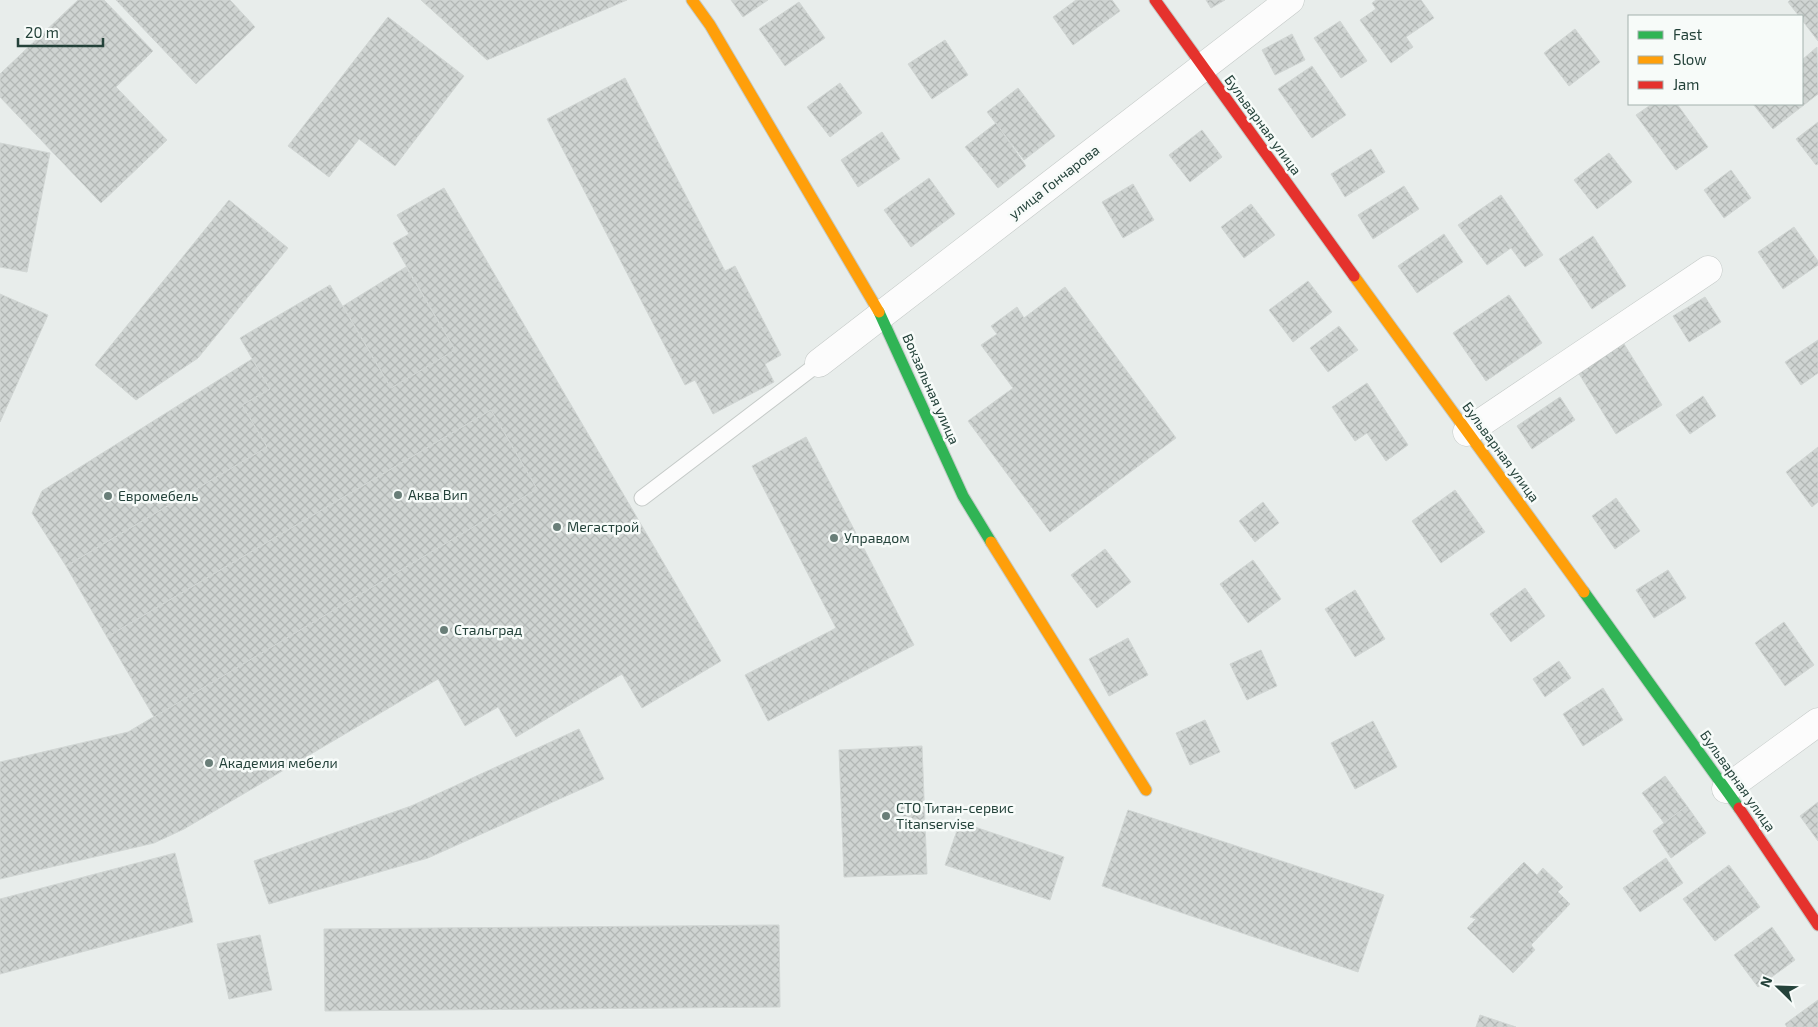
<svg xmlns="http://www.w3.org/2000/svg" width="1818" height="1027" viewBox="0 0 1818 1027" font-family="'Exo 2',sans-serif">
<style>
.building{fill:url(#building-cross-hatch);stroke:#d1d6d4}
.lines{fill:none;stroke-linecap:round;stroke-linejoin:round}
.lane-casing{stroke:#c5cac8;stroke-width:17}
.street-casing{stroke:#c5cac8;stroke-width:29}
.fast-casing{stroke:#c3cbc8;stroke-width:13}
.slow-casing{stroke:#c3cbc8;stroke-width:13}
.jam-casing{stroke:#c3cbc8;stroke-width:13}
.lane{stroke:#fcfcfc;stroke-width:15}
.street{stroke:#fcfcfc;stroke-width:28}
.fast{stroke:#30b455;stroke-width:11}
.slow{stroke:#ff9f0a;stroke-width:11}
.jam{stroke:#e5322d;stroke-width:11}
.poi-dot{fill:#697e78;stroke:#f7fbf9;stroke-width:2}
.labels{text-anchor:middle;stroke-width:5;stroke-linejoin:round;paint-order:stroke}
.street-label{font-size:14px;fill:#24423a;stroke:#f7fbf9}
.poi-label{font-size:14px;fill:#24423a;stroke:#f7fbf9;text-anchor:start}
</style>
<defs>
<pattern id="building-cross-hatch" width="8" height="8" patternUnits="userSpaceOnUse" patternTransform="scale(1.25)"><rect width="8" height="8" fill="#cfd4d2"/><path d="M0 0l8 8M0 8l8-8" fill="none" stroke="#b2b7b5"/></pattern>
</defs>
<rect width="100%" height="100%" fill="#e8edeb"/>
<g class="building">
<path d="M78,0h26l49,51 -37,36 51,53 -66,63 -101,-106v-23z"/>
<path d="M116,0h114l25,27 -59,57z"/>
<path d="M421,0h206l-140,60z"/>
<path d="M731,0h37l-25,17z"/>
<path d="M1076,0h36l8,11 -47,34 -20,-28z"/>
<path d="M1206,0h19l-14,8z"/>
<path d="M1376,0h45l13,18 -28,19 7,10 -22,16 -31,-43 16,-11 -4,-6z"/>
<path d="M1790,0h28v41l-16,-21v-4h-3l-11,-14z"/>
<path d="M799,2l26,36 -40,28 -26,-37z"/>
<path d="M388,17l76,59 -69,90 -36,-27 -30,38 -41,-31z"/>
<path d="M1340,21l27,40 -26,17 -27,-40z"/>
<path d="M1575,29l25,33 -31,24 -25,-33z"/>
<path d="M1292,34l13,26 -30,15 -13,-25z"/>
<path d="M945,40l23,35 -36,24 -24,-35z"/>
<path d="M1817,47l1,47 -45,35 -20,-25h49v-44z"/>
<path d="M1312,66l34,49 -34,23 -34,-49z"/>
<path d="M625,78l100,193 10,-5 46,89 -16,9 9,18 -61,32 -18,-34 -10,5 -138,-266z"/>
<path d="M840,83l22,30 -32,24 -23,-30z"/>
<path d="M1018,88l37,48 -31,24 -37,-48z"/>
<path d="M1652,104h25l31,43 -32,23 -40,-55z"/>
<path d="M1818,122v42l-2,1 -20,-26z"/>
<path d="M996,123l30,43 -28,22 -33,-41z"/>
<path d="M1202,130l20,27 -32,25 -21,-27z"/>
<path d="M882,132l18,27 -42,28 -17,-27z"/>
<path d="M0,143l50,10 -23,119 -27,-5z"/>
<path d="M1371,149l14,23 -40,25 -14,-23z"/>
<path d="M1609,153l23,29 -35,27 -23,-29z"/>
<path d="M1731,170l20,28 -27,20 -20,-28z"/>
<path d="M929,178l26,36 -44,33 -27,-37z"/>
<path d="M1133,184l21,36 -31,18 -21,-36z"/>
<path d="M1404,186l15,23 -46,30 -15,-24z"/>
<path d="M444,188l277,473 -79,47 -20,-34 -106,63 -18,-30 -33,19 -27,-47 -254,150 -30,14 -154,36v-117l128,-30 409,-243 -46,-79 -384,227 -41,-71 201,-119 -25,-42 28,-16 -30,-51 90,-53 61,103 64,-38 -62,-107 16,-9 -12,-19z"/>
<path d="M1501,195l42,60 -18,12 -14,-19 -24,17 -29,-40z"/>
<path d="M229,200l59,48 -90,110 -62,42 -41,-35z"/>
<path d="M1251,204l24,31 -31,23 -23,-31z"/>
<path d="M1794,227l24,34v4l-35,24 -25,-37z"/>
<path d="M1444,234l19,28 -46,31 -19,-27z"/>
<path d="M1593,236l33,50 -34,23 -33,-50z"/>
<path d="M406,267l49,83 -64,38 -48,-82z"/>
<path d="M1308,281l24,31 -39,30 -24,-32z"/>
<path d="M1065,287l111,151 -126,94 -82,-111 45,-33 -32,-43 16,-11 -6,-8 26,-19 7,11z"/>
<path d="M0,294l48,21 -48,107z"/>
<path d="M1509,295l33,48 -56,38 -33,-48z"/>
<path d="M1705,297l16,25 -32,20 -16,-26z"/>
<path d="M1339,326l19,24 -30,22 -18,-24z"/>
<path d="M1818,340v33l-17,12 -16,-23z"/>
<path d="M1624,344l38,61 -46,29 -38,-62z"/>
<path d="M252,359l18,30 -28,16 25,42 -201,119 -34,-53 10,-22z"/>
<path d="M1367,383l41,62 -22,16 -19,-28 -12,8 -23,-34z"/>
<path d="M1703,396l13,20 -26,18 -14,-19z"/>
<path d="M1560,397l15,23 -43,29 -15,-23z"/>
<path d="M491,410l46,79 -383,228 -47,-80z"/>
<path d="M806,437l108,208 -146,76 -23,-46 91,-47 -84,-162z"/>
<path d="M1818,447v55l-6,5 -26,-35z"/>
<path d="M1455,490l30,42 -44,31 -29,-42z"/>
<path d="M1616,498l24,33 -25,18 -23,-33z"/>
<path d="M1263,502l16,21 -24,19 -16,-21z"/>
<path d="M1105,549l26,33 -34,26 -26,-33z"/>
<path d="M1253,560l28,39 -33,24 -28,-39z"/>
<path d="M1668,570l18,28 -32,20 -18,-28z"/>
<path d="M1525,588l20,28 -34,26 -21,-28z"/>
<path d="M1355,590l30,49 -30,18 -30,-48z"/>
<path d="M1784,622l30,43 -29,21 -30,-43z"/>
<path d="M1128,638l20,37 -39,21 -20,-37z"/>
<path d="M1261,650l16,36 -30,14 -17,-36z"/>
<path d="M1559,661l12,17 -26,19 -12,-18z"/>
<path d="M1603,688l20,32 -40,26 -20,-32z"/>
<path d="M1205,720l15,32 -30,13 -14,-32z"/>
<path d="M1373,721l24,46 -42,22 -24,-46z"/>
<path d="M579,729l25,50 -176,79 -159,46 -15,-43 157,-55z"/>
<path d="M922,746l5,128 -83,3 -5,-127z"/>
<path d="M1665,776l22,30 -23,17 -22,-30z"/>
<path d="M1818,802v39l-18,-25z"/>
<path d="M1687,806l19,27 -35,25 -18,-27z"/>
<path d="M1128,810l256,85 -26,77 -256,-86z"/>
<path d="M960,822l104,35 -14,43 -105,-35z"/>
<path d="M175,853l18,69 -193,52v-75z"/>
<path d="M1666,858l17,25 -43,29 -17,-24z"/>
<path d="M1524,862l13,13 6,-7 20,19 -5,5 12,12 -39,41 4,5 -22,23 -46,-45 9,-9 -6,-2z"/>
<path d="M1729,865l31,42 -45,34 -32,-42z"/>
<path d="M779,925l1,82 -455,4 -1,-82z"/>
<path d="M1772,927l23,33 -37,27 -24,-32z"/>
<path d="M260,935l12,55 -43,9 -12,-55z"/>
<path d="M1818,1000v27h-31l-2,-3z"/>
<path d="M1480,1015l36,12h-40z"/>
</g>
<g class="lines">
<g class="lane-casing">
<path id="lane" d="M642,498l177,-135"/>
</g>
<g class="street-casing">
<g id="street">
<path d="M819,363l471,-363"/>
<path d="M1467,432l241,-162"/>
<path d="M1726,789l92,-67"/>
</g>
</g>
<g class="fast-casing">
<g id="fast">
<path d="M879,312l84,184 28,46"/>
<path d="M1584,592l155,216"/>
</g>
</g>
<g class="slow-casing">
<g id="slow">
<path d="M692,0l18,25 169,287"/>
<path d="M1354,276l230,316"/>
<path d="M991,542l155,248"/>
</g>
</g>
<g class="jam-casing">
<g id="jam">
<path d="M1155,0l199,276"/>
<path d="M1739,808l79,117"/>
</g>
</g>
<use href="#lane" class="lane"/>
<use href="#street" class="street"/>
<use href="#fast" class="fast"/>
<use href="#slow" class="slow"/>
<use href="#jam" class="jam"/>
</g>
<g class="poi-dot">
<circle cx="398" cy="495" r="5"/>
<circle cx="108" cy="496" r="5"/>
<circle cx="557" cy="527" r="5"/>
<circle cx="834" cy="538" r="5"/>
<circle cx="444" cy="630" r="5"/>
<circle cx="209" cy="763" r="5"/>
<circle cx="886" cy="816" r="5"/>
</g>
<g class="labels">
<g class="street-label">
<text transform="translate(1263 125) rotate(54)" y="5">Бульварная улица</text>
<text transform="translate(1054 182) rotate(-38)" y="5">улица Гончарова</text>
<text transform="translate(931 389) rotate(66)" y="5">Вокзальная улица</text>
<text transform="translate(1501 452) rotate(54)" y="5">Бульварная улица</text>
<text transform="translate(1738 781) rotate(55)" y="5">Бульварная улица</text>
</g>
<g class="poi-label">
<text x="408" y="500">Аква Вип</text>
<text x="118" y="501">Евромебель</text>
<text x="567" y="532">Мегастрой</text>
<text x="844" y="543">Управдом</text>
<text x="454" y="635">Стальград</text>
<text x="219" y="768">Академия мебели</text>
<text x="896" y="813">СТО Титан-сервис<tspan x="896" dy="16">Titanservise</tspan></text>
</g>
</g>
<rect x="1628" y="15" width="175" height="90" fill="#f7fbf9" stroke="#a3b1ad"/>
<rect x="1638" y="31" width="25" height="8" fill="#30b455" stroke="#a3b1ad"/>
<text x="1673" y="40" font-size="15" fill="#24423a">Fast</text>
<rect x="1638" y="56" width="25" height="8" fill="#ff9f0a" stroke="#a3b1ad"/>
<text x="1673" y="65" font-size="15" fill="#24423a">Slow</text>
<rect x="1638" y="81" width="25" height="8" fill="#e5322d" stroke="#a3b1ad"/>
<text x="1673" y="90" font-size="15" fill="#24423a">Jam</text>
<g transform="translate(1778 987) rotate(293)" stroke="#f7fbf9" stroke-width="4" paint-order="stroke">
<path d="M0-4L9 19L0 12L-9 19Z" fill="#24423a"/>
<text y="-8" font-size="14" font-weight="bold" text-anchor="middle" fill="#24423a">N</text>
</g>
<path d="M18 38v8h85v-8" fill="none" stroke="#24423a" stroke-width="2.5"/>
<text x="25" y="38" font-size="15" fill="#24423a" stroke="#f7fbf9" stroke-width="4" paint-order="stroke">20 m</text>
</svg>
